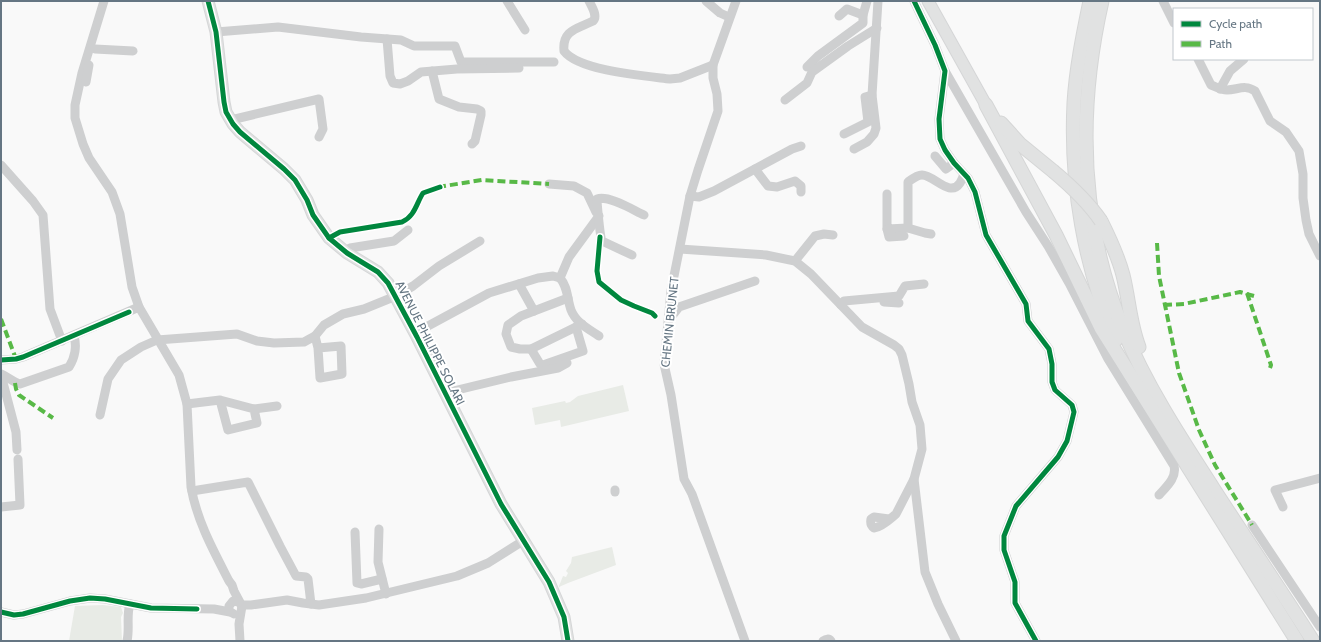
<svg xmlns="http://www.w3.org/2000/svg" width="1321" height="642" viewBox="0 0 1321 642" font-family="Cabin,sans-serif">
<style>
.green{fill:#e8ebe6}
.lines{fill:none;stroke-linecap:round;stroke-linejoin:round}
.major-casing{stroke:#d5d6d7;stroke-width:13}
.highway-casing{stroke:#d5d6d6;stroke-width:15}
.minor{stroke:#cecfd0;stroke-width:9}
.major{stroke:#e1e2e2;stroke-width:11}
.highway{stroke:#e1e2e2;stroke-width:13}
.highway-bridge-casing{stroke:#d5d6d6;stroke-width:15;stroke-linecap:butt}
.highway-bridge{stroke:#e1e2e2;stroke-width:13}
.quiet{stroke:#58b947;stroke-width:4;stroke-dasharray:8 4;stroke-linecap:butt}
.cycleway-casing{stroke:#fff;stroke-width:8}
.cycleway{stroke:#00873e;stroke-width:5}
.labels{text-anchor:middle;stroke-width:4;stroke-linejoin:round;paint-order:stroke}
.street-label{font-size:12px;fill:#657683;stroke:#fff}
</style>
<rect width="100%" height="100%" fill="#f9f9f9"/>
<g class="green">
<path d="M623,385l6,26 -68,16 -1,-7 -25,5 -3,-17 33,-7 1,2 4,-1 8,-6z"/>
<path d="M612,547l4,18 -48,18 -9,4v-1l4,-10 3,1 2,-4 -2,-2 5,-8 1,-6z"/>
<path d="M103,605l18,2 2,6 -2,4 1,24h-53l6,-35z"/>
</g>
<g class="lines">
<g class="major-casing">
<g id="major">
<path d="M208,1l8,31 8,70 2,10 7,12 7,8 44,37 11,11 12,20 6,15 16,23 18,15 31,19 10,11 29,54 84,167 48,78 15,35 4,24"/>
<path d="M928,1l58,104"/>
</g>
</g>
<g class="highway-casing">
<g id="highway">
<path d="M1090,1c-7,34 -14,68 -16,102 -4,80 10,164 42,237"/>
<path d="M1102,1c-25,110 -22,222 21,328 23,56 57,108 90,159 33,51 67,101 100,153"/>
<path d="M986,105l70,130 45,93 196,313"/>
<path d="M1001,123l19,21 33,27"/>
<path d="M1101,221c9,18 17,35 22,54 6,24 7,49 16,72"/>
</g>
</g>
<g class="minor">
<path d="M104,1l-22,72 -7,32v13l8,26 6,14 23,34 8,22 12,73 7,20 40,68 8,29 4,83c6,34 22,63 38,94l3,4 2,6 8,15 -3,18 1,17"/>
<path d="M507,1l18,29"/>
<path d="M589,1c3,6 9,15 4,20 -16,8 -31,9 -29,30 15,20 81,25 106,28l10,-1 33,-13"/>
<path d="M706,1l14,12 9,4"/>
<path d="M736,1l-23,64v13l4,16 1,17 -20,59 -8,26 -19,95 -7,73 7,31 13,84 8,15 53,147"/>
<path d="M914,1l21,44 10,26 -6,48 1,20 5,11 9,13 14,15 7,14 11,43 40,69 2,17 21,28 3,15v18l3,8 17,15 2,7 -7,29 -9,16 -42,49 -12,30v14l11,32v21l21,38"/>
<path d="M1163,1l11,22"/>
<path d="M839,16l8,-7 16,6 4,-14"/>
<path d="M216,32l62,-5 83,10 40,3 13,6h41l6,16h93"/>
<path d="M387,39l3,37 3,7 7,1 8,-3 13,-9 36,-3 62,-1"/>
<path d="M95,49l38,2"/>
<path d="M1198,59l13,26c5,2 10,5 16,5 10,0 18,-6 28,1l15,30 16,11 13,19 4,23v24l3,22 3,14 11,22"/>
<path d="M807,67l11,-11 45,-33v-8"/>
<path d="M432,71l7,28 20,8 18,2 4,2v4l-6,26 -3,3"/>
<path d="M945,71l81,141 22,34 21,37 39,76 66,107c3,12 -8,21 -15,29"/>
<path d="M86,82l3,-17"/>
<path d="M1220,89l10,-18 14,-12"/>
<path d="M785,100l22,-17 5,-11 36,-26 29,-18"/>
<path d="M231,122l4,-3 84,-20 4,30 -4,8"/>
<path d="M844,134l24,-12 -3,-25 7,-2"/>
<path d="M854,149l13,-7 7,-8 2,-6 -4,-33 6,-94"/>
<path d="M935,156l11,13 8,-6"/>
<path d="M1,165l32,36 10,14 7,94 12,32"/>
<path d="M755,169l13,17 9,1 18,-6 6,5v6"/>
<path d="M549,184l25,2 13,7 9,19"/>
<path d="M887,194v35l21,-1"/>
<path d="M690,196l9,1 15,-6 78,-42 9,-3"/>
<path d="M599,216l-30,41 -9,21c8,9 7,21 11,32 5,13 18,19 28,26"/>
<path d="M887,229l2,8 15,-1"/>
<path d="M931,234l-6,-1 -17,-5v-46c4,-3 9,-7 14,-7 12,0 28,23 38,8 2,-3 3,-6 4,-9"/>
<path d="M680,249l86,6 29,6 16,13 51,53 32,18 5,4 3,6 7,29 3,18 8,23 2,24 -8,30 -18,35c-6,5 -14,13 -22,14 -3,-2 -4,-4 -3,-9l3,-2 15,2"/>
<path d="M347,253l3,-5 44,-7 14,-11"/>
<path d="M632,255l-30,-14c-2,-4 -5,-38 -5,-42 12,-4 36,11 47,16"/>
<path d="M795,261l20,-25 9,-2 9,1"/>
<path d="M519,284l15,27"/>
<path d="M568,298l-47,18 -13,9 -2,9 5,13 9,2h11l51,-25"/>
<path d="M884,302l15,1"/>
<path d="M841,305l3,-4 55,-5 6,-10 19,-2"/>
<path d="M669,320l10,-13 76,-26"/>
<path d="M415,333l74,-40 49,-15 15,-2 7,2"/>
<path d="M315,336l3,12 2,30 22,-4 -1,-28 -23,2"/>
<path d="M531,349l9,15 3,1 40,-14 -7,-24"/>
<path d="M1,360l15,-1 7,-2 116,-50"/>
<path d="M1,374c7,3 12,8 19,10l49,-17c6,-9 8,-21 5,-31"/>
<path d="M1,375l15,57 1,18"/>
<path d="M445,393l66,-16 47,-9 9,-5"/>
<path d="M187,404l33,-4 8,30 29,-7 -3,-14 -34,-9"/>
<path d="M254,409l23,-3"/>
<path d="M100,415l8,-36 13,-19 20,-13 16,-7 80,-6 20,7 17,2 30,-1 11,-6 9,-11 19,-11 21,-5 32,-13 17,-10 26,-20 41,-25"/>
<path d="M914,479l11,93 13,32 18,37"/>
<path d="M192,491l56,-9 32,64 16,30 10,1 2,2 3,25"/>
<path d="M615,492v-2"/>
<path d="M1,507l19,-2 -2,-46"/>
<path d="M1283,507l-8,-17 45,-12"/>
<path d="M1252,525l68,102"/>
<path d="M379,529l-1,33 8,32"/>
<path d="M355,532l2,51 4,1 21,-5"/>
<path d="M241,605h10l36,-5 16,3 16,2 47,-7 91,-22 31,-13 35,-22"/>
<path d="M1,612l13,3 9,-1 47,-13 20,-3 15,1 46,9 63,1 16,3"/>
<path d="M234,614l-5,-3v-5l4,-5 6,1"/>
<path d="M127,641c3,-13 -1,-25 3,-37"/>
<path d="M823,641c3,-2 6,-3 8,0"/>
</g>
<use href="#major" class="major"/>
<use href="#highway" class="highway"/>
<g class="highway-bridge-casing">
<path id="highway-bridge" d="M1053,171c18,15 35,31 48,50"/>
</g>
<use href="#highway-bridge" class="highway-bridge"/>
<g class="quiet">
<path d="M438,187l44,-7 67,4"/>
<path d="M1157,243l2,33 20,97 20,57 16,35 37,60"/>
<path d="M1247,293l24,72 -1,3"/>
<path d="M1164,305l20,-1 56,-12 14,4"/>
<path d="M1,319l15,40"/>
<path d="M15,383l1,6 3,6 34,23"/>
</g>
<g class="cycleway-casing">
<g id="cycleway">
<path d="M208,1l8,31 8,70 2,10 7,12 7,8 44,37 11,11 12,20 6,15 16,23 18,15 31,19 10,11 29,54 84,167 48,78 15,35 4,24"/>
<path d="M914,1l21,44 10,26 -6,48 1,20 5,11 9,13 14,15 7,14 11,43 40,69 2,17 21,28 3,15v18l3,8 17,15 2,7 -7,29 -9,16 -42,49 -12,30v14l11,32v21l21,38"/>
<path d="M600,237l-3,34 2,11 22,18 13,6 18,7 3,3"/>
<path d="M329,238l11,-6 62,-10c13,-6 14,-18 21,-29l17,-6"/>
<path d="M1,360l15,-1 7,-2 106,-45"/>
<path d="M1,612l13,3 9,-1 47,-13 20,-3 15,1 46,9 46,1"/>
</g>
</g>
<use href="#cycleway" class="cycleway"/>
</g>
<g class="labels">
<g class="street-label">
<text transform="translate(670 322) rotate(-84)" y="4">CHEMIN BRUNET</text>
<text transform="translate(430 343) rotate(63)" y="4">AVENUE PHILIPPE SOLARI</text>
</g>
</g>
<rect width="1321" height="642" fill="none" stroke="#657683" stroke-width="4"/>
<rect x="1173" y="8" width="140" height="52" fill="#ffffff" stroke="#c1c8cd"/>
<rect x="1181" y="21" width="20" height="6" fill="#00873e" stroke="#c1c8cd"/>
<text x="1209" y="28" font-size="12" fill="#657683">Cycle path</text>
<rect x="1181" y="41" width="20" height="6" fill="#58b947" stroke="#c1c8cd"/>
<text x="1209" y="48" font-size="12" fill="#657683">Path</text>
</svg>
